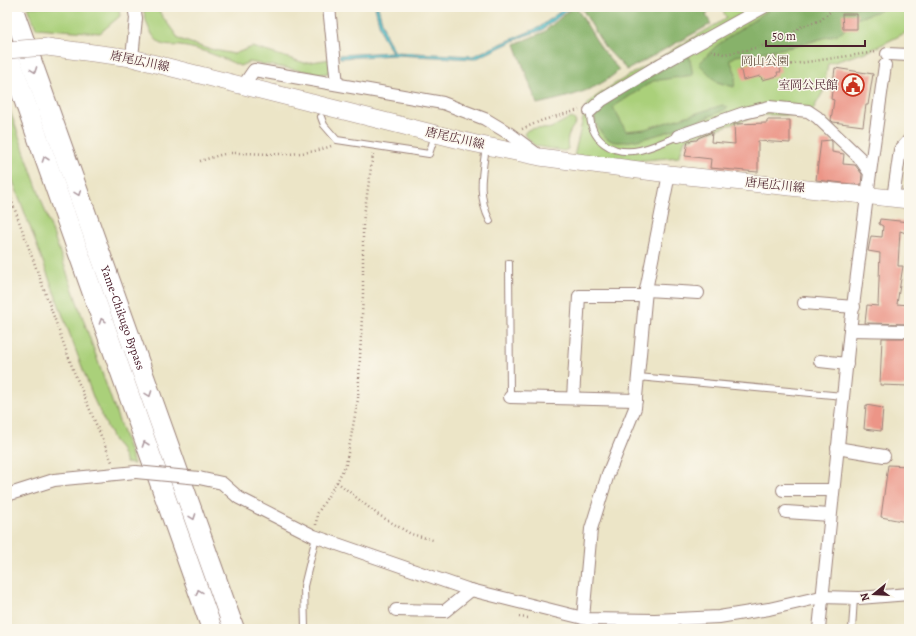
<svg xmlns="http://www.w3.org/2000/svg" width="916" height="636" viewBox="0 0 916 636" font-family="Alegreya,'Noto Serif JP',serif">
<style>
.green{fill:#aad07a;stroke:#7a7852}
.forest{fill:#87b26a;stroke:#68684a}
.water{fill:#54c2ca;stroke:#4f707a}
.building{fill:#ec9587}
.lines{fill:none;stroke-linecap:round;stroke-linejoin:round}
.service-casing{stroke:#9b8279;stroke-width:8}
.minor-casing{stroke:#9b8279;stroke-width:14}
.secondary-casing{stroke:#9b8279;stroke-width:18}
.trunk-casing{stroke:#9b8279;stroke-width:22}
.path{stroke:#9b8279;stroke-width:2.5;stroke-dasharray:1 3;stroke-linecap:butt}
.service{stroke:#fff;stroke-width:6}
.minor{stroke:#fff;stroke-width:12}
.secondary{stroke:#fff;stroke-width:17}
.trunk{stroke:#fff;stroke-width:20}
.minor-bridge-casing{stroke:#9b8279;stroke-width:14;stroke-linecap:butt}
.secondary-bridge-casing{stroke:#9b8279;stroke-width:18;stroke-linecap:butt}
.minor-bridge{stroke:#fff;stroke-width:12}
.secondary-bridge{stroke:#fff;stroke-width:17}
.oneway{stroke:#ae9aa0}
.labels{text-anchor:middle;stroke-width:3;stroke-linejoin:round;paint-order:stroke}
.street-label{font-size:12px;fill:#4a1f2b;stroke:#fbf7ec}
.park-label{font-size:12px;fill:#675443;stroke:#fbf7ec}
.poi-label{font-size:12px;fill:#4a1f2b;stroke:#fbf7ec;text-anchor:end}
</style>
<rect width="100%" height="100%" fill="#fbf7ec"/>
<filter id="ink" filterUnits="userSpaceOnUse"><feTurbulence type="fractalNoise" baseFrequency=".025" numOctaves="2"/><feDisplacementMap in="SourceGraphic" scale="8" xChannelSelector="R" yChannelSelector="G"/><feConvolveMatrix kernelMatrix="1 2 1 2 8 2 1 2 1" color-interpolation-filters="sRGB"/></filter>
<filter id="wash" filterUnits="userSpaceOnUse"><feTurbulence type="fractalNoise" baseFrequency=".012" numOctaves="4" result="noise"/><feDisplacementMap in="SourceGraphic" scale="16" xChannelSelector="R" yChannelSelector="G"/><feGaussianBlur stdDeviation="0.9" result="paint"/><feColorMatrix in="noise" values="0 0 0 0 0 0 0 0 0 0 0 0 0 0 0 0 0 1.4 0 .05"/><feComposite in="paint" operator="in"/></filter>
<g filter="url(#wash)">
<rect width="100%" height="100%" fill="#ece5c7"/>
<g class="green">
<path d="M28,7h91l1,9 -20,17 -64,-5z"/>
<path d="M143,7h16l1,6 19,26 26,9 29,6 18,-7 53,16 26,-4 1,6 -4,8 -6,1 -73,-12 -9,4c-19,-9 -38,-17 -59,-20 -7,-1 -16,1 -21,-3 -11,-8 -15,-24 -17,-36z"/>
<path d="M720,7h189v24l-40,20 -41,13 -5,28 -13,23h-51l-74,25 -6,17 -56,5 -49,-6 12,-50 8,-8 19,-13 114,-67z"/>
<path d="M7,102l127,362 -8,-1 -6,-15 -6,-7 -19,-39 -88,-237z"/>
<path d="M571,118l3,1 2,4c-7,8 -10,15 -8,26l-4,2 -29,-5 -11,-12c7,-10 16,-3 27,-6 7,-3 13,-8 20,-10z"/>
</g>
<g class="forest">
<path d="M573,7h3l25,41 18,22c-21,21 -55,28 -82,34l-22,-60 29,-12z"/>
<path d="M581,7h130l-5,8 5,9 -84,46 -23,-24z"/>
<path d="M773,7h116l-33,12 -15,14 -48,14 -57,9 -6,4 6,14 -2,13 -17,-5 -18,-18 17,-18z"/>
<path d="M689,55l4,20 -40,6 -40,26 13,24 19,-2 78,-24 5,3c-25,12 -82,34 -109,34 -15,1 -25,-18 -25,-30l8,-9z"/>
</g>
<path class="water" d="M375,7h3l8,29 9,16 78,4 67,-29 26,-20h5l-29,23 -18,6 -49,23 -80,-4 -55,3 -1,-3 53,-3 -10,-17z"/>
<g id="blocks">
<g class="building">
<path d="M842,14h15v15h-14z"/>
<path d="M775,56l1,5h2l3,11h-4l1,4 -16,4 -1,-4 -18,4 -3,-14z"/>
<path d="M835,68l38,6 -5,31h-2l-3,21 -30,-4 -2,-2 3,-20 -3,-1z"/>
<path d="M767,120h23v23l-32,-2v31l-48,-4 1,-9 -26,-3 3,-15 9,-1 1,-2 14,-6 -1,10 24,2 -1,-20 33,-1z"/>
<path d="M831,140l1,2v10l12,2 -1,10 12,1 7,9 -1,11 -45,-5 5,-39z"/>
<path d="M880,219l29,3v12l-9,-3 -2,35h5l-6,38 12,1v19l-44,-1 2,-18 11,1 2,-53 -12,-2 3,-15 11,1 1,-11 -4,-2z"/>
<path d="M882,338h27v48l-29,-1z"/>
<path d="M866,405l17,3 -2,23 -17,-2z"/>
<path d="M888,465l21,1v36l-2,20 -26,-5z"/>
</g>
</g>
</g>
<g filter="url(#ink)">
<use href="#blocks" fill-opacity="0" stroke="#9b8279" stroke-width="1"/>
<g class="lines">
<g class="service-casing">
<g id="service">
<path d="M590,111c-1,29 22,45 50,39 13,-3 26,-9 38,-14"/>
<path d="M321,117l3,8 13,15 92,14 6,-19"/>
<path d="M486,147c-4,27 -9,49 4,74"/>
<path d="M509,263l1,134"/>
<path d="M638,377l205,19"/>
<path d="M305,629l-1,-43 12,-49"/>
<path d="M852,629l2,-31"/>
</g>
</g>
<g class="minor-casing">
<g id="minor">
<path d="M329,7l8,77"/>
<path d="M887,54l22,1"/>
<path d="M132,58l4,-40 -2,-11"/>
<path d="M243,86l11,-16 189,33 42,16 25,15 28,21"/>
<path d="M590,111l12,-11 61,-37 101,-56"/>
<path d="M678,136l66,-23 25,-6 39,4 9,6 42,40 11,16 -20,157 -31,299"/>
<path d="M870,173l15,-108"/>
<path d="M893,198l7,-48 9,-10"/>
<path d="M646,290l52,3"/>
<path d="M804,303l50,4"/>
<path d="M850,330l59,1"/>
<path d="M820,361l27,3"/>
<path d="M510,397l126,3"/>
<path d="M573,398l6,-102h66"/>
<path d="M837,448l47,8"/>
<path d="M199,478l23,5 17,15 75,38 153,53 120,30 68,1 64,-3 50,-8 52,-12 38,1 50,-4"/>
<path d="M783,490h50"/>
<path d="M7,495l47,-15 82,-8"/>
<path d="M786,512l44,3"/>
<path d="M396,610l49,1 26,-21"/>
<path d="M583,618l8,-89 17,-55 27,-66 11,-118 23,-116"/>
</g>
</g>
<g class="secondary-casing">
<path id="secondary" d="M47,47l85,11 340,85 68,14 129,17 240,26"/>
</g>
<g class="trunk-casing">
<g id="trunk">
<path id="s1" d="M12,7l222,622"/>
<path d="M7,51l205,578"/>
</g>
</g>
<g class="path">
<path d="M711,51l13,3 24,-4 24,-7 18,-8 10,-8 21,-7 14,-13"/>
<path d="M779,66l97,-14"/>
<path d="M522,129l21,-9 36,-10"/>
<path d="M200,161c11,-3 23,-8 34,-8 32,0 67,5 97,-7"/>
<path d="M7,188l67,184 38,90"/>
<path d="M337,482l40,32 34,20 22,6"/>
<path d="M316,525l1,-11 21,-34 8,-16 12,-65 5,-104v-73l10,-68"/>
<path d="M519,617l10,1"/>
</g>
<use href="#service" class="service"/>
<use href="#minor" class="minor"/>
<use href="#secondary" class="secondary"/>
<use href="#trunk" class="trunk"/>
<g class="minor-bridge-casing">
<path id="minor-bridge" d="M136,472l63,6"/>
</g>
<g class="secondary-bridge-casing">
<path id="secondary-bridge" d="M7,50l40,-3"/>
</g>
<use href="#minor-bridge" class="minor-bridge"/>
<use href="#secondary-bridge" class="secondary-bridge"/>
</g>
<defs><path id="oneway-chevron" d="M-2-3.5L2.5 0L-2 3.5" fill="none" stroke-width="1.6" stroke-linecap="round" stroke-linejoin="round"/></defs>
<g class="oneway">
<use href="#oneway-chevron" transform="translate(34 70) rotate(70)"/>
<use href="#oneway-chevron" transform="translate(45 159) rotate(-109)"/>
<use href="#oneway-chevron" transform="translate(78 193) rotate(70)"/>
<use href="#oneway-chevron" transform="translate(102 321) rotate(-109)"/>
<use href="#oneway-chevron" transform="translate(149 394) rotate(70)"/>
<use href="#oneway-chevron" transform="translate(145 444) rotate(-109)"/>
<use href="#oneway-chevron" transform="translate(193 517) rotate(70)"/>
<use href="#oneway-chevron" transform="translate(199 592) rotate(-110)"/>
</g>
</g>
<defs>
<g id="civic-ring" transform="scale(1.15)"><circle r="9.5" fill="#fbf7ec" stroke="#c8321e" stroke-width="1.5"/><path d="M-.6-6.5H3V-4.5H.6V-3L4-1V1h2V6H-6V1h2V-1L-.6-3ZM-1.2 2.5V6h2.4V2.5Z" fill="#c8321e"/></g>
</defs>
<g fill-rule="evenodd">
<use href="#civic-ring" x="853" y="85"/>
</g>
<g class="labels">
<g class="street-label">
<text transform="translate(140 61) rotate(12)" y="4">唐尾広川線</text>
<text transform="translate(455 138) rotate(13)" y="4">唐尾広川線</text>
<text transform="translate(775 185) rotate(6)" y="4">唐尾広川線</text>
<text dy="4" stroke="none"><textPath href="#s1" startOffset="330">Yame-Chikugo Bypass</textPath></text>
</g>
<g class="park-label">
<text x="765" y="65">岡山公園</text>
</g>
<g class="poi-label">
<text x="838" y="89">室岡公民館</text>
</g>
</g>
<rect width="916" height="636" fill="none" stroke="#fbf7ec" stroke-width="24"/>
<g transform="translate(874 594) rotate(252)" stroke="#fbf7ec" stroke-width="3" paint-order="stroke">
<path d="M0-3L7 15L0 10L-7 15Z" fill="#4a1f2b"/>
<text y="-6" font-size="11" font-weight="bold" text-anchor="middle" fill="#4a1f2b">N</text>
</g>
<path d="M766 40v6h99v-6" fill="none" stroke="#4a1f2b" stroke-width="2"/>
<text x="772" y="40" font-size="12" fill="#4a1f2b" stroke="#fbf7ec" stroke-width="3" paint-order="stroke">50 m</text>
</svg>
